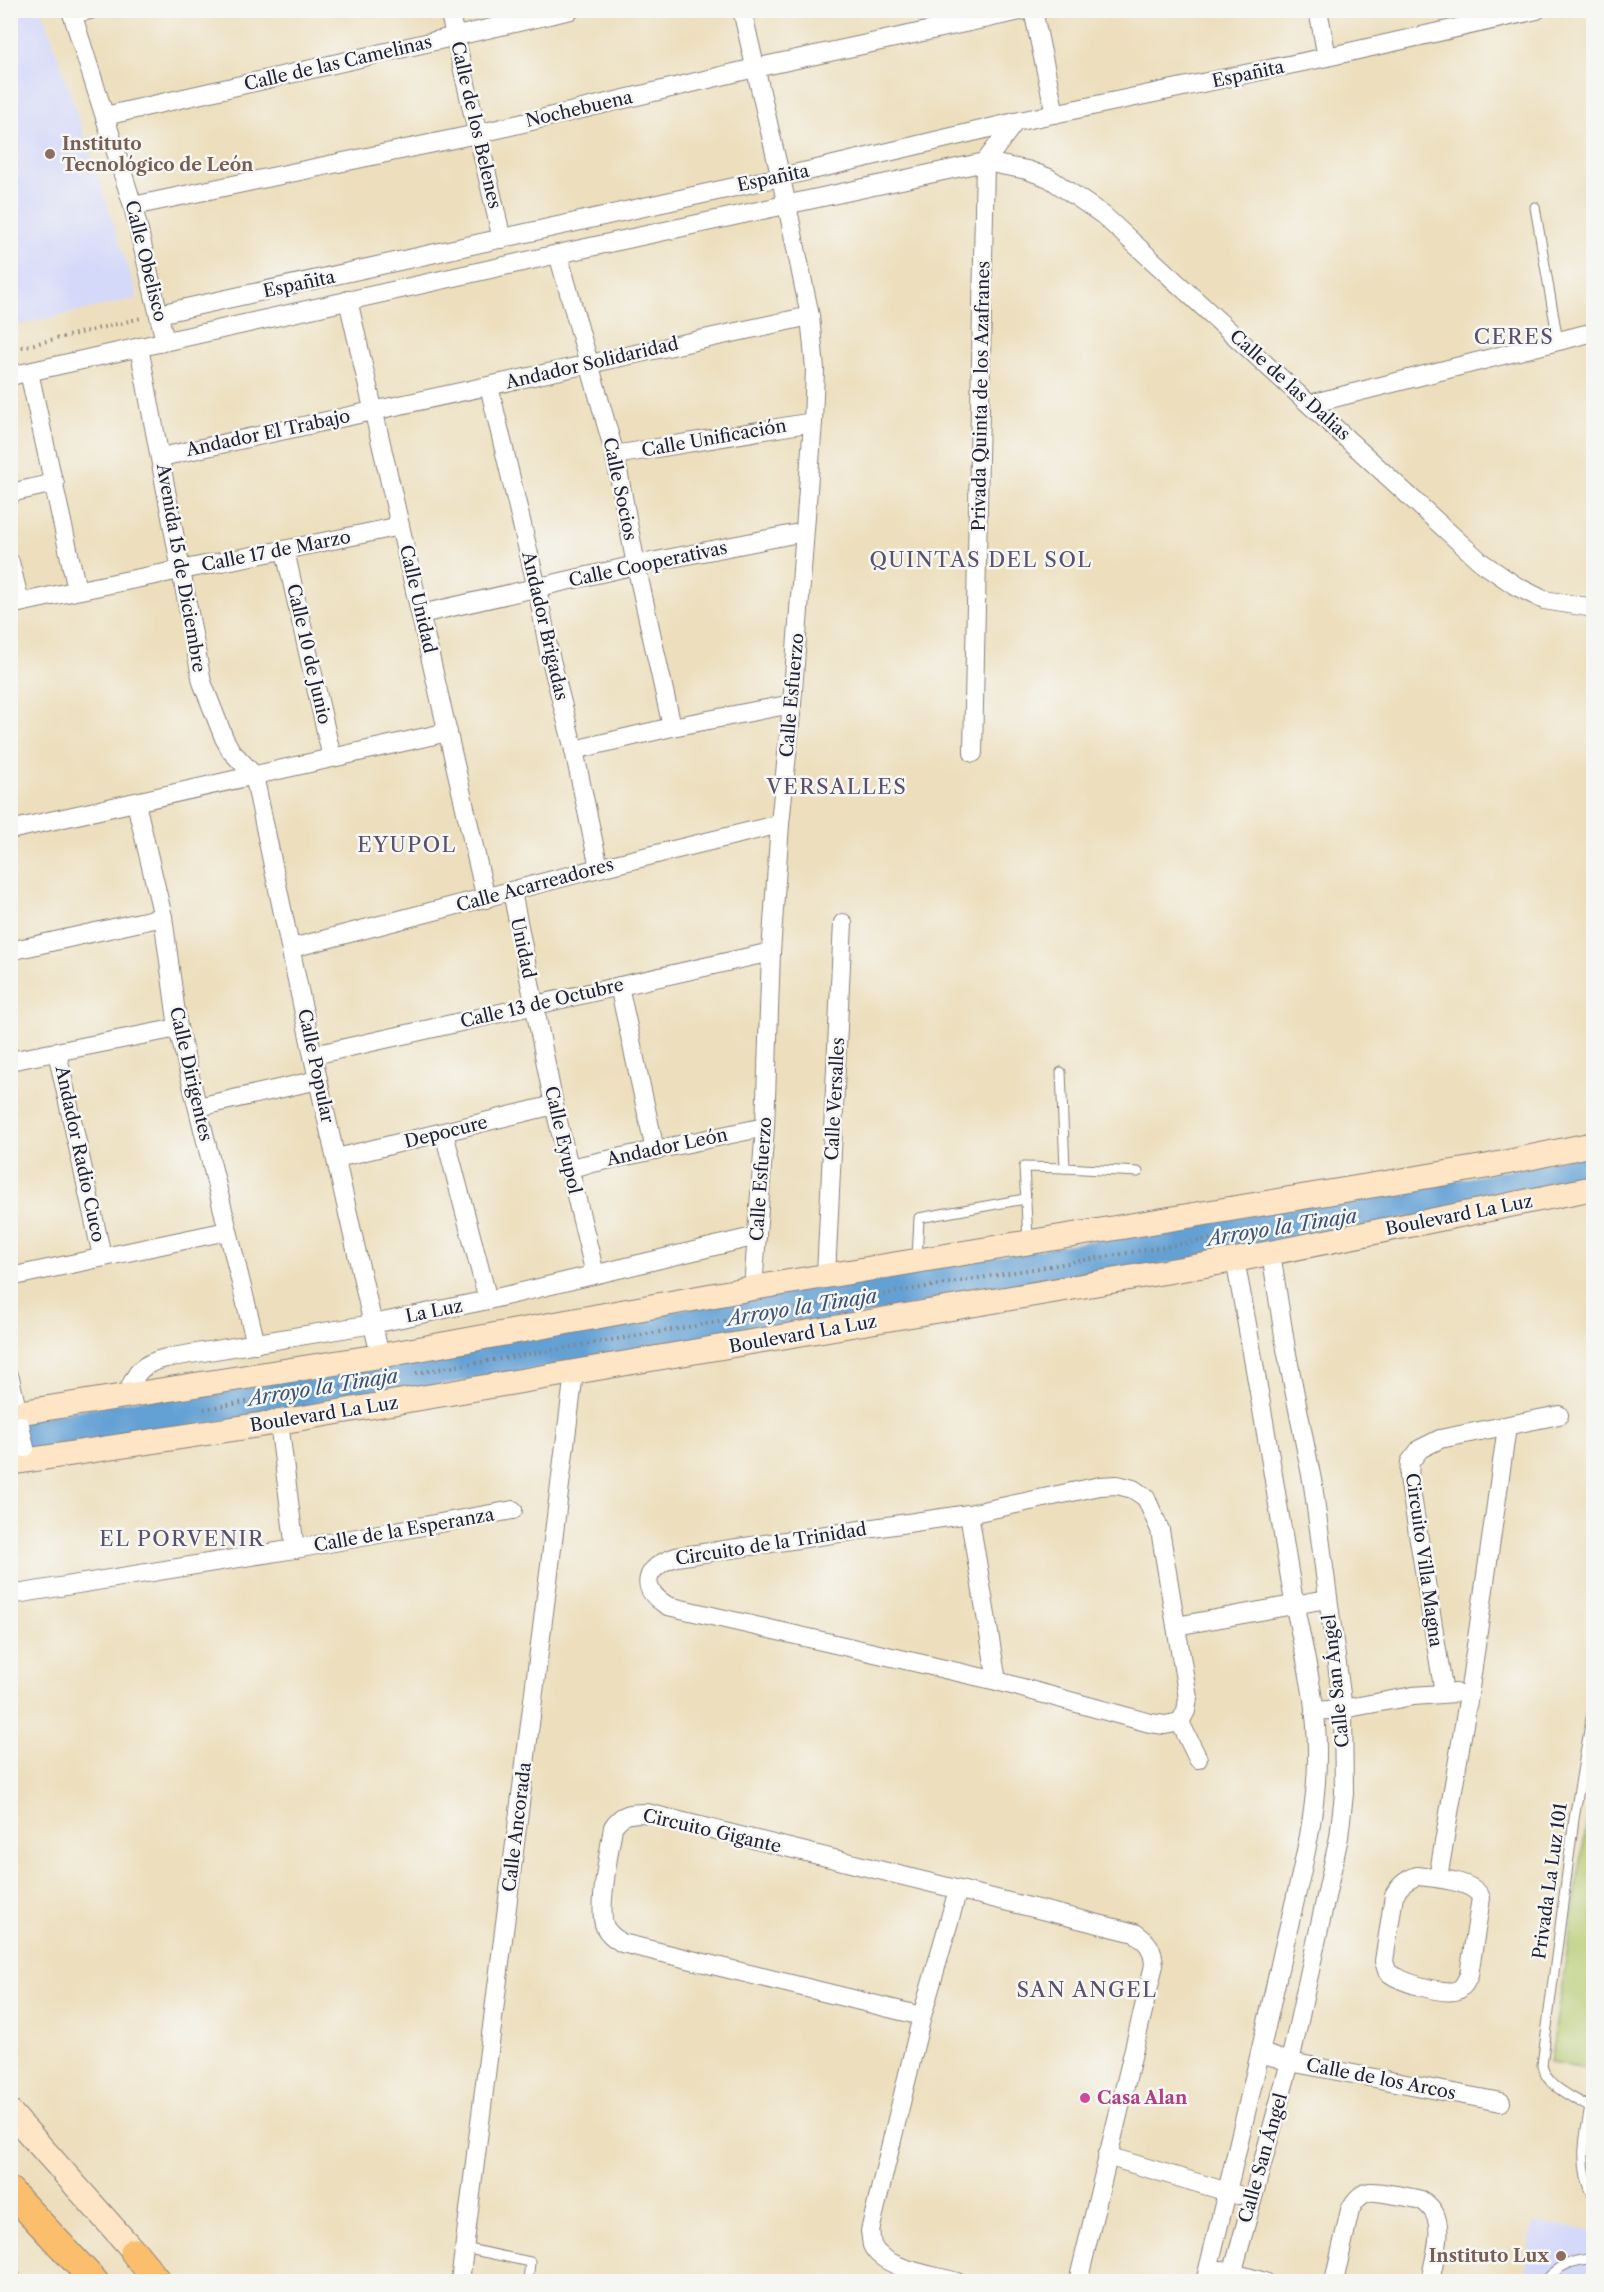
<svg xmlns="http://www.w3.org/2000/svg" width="1604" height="2292" viewBox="0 0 1604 2292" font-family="'Libre Caslon Text',serif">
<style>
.built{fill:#d4d8f9}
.green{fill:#b4c86c;stroke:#6b7554;stroke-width:1.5}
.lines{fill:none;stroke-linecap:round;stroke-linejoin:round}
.river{stroke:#63a0d4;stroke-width:36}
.lane-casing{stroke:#88807c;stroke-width:11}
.street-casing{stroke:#88807c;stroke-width:20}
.secondary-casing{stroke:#88807c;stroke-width:26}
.primary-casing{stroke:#88807c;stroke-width:29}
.path{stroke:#88807c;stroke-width:4;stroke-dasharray:1.5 4.5;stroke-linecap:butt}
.lane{stroke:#fff;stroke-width:9}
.street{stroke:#fff;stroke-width:18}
.secondary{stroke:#fde5c5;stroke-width:24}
.primary{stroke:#fabe6d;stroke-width:27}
.street-bridge-casing{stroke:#88807c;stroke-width:20;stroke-linecap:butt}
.street-bridge{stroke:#fff;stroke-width:18}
.education-dot{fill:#8d6e63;stroke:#f6f6f2;stroke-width:2}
.hotel-dot{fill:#d1479c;stroke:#f6f6f2;stroke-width:2}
.labels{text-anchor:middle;stroke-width:5;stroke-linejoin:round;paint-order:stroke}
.street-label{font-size:18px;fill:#22223b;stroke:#f6f6f2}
.education-label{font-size:18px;font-weight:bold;fill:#785e54;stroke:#f6f6f2;text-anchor:start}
.hotel-label{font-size:18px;font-weight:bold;fill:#b23c85;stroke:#f6f6f2;text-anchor:start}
.water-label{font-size:20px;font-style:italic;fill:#3c5478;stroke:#f6f6f2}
.quarter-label{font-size:21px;letter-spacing:1.5px;fill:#5a5070;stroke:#f6f6f2}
</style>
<rect width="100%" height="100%" fill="#f6f6f2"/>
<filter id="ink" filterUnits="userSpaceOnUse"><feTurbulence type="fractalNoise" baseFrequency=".0167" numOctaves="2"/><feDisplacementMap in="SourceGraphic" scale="12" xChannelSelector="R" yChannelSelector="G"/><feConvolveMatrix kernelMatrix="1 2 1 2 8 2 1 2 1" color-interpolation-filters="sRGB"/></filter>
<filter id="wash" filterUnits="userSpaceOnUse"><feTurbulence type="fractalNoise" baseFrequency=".008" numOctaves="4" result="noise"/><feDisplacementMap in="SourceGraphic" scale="24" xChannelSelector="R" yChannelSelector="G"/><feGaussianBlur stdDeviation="1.35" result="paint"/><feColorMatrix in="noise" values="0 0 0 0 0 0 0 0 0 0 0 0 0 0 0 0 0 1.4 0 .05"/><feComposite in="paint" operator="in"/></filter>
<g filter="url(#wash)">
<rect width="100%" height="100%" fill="#eddfbd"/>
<g class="built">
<path d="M10,11h33l95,287 -127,29z"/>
<path d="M1533,2223l60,7v51l-69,1z"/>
</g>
<path class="green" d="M1593,1783l1,287h-1l-43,-7z"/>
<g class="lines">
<path class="river" d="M10,1439l1463,-244 121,-25"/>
</g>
</g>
<g filter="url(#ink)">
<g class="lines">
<g class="lane-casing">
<g id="lane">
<path d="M1535,207l23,134"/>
<path d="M1061,1072l4,96 73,4"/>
<path d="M1028,1240l-4,-73 41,1"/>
<path d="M917,1260l2,-42 106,-19"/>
<path d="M1594,1701l-20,118 -32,246c4,22 30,31 48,43h4"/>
<path d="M1590,2108c-6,30 -12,61 4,89"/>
<path d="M464,2248l66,14 -2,20"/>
<path d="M1544,2282c14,-16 29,-23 50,-23"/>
</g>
</g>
<g class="street-casing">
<g id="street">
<path d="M71,10l62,196 32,135"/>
<path d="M449,10l53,229"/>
<path d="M742,10l45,195 23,111 5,53 -2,53 -21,282 -12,120 -9,128 -6,175 -12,161"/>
<path d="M1033,10l22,104"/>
<path d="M1318,10l9,47"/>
<path d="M72,14l18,-4"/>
<path d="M105,116l466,-106"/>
<path d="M133,206l344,-72 278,-66 270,-58"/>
<path d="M558,254l57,201 21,110 36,162"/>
<path d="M348,300l138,599"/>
<path d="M159,314l662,-146 194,-46 312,-65 210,-47"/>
<path d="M139,347l63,335 22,56 7,13 23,24 64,305 62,276"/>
<path d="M29,372l48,218"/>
<path d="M10,376l548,-122 427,-92 42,8 22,8 54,37 378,347 35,24 28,14 50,8"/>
<path d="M489,386l48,202 12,64 25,98 25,118"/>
<path d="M1310,404l284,-72"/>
<path d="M615,455l198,-33"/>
<path d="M161,457l649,-141"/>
<path d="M10,493l45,-10"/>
<path d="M285,551l47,207"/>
<path d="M10,562l10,40"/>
<path d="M10,605c130,-29 261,-51 390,-79"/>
<path d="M421,614l215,-49 168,-33"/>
<path d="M574,750l98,-23 120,-23"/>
<path d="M973,753l12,-591 30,-40"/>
<path d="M136,803l27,114 15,111 78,316"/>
<path d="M10,830l438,-98"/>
<path d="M512,891l42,214 41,169"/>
<path d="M292,948l307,-80 181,-44"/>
<path d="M10,951l153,-34"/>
<path d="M619,986l36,164"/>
<path d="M57,1052l45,204"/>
<path d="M314,1055l457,-103"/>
<path d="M10,1061l168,-33"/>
<path d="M198,1107l120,-27"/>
<path d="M444,1133l44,167"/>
<path d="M337,1158l217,-53"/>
<path d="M569,1168l196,-41"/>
<path d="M826,1275l17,-352"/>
<path d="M10,1277l217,-46"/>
<path d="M10,1378l10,45"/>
<path d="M127,1396c8,-24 14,-32 39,-38l207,-34 115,-24 269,-64"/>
<path d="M279,1422l16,127"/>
<path d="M1117,1485l16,4 13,9 14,32 28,168 -2,13 -6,11 -15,3 -15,-2 -153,-42 -329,-75c-31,-18 -23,-39 8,-49l293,-43 131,-28z"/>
<path d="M969,1514l28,167"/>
<path d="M10,1595l285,-46 218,-39"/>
<path d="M1176,1626l151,-27"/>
<path d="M1444,1693l-35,-215 1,-16 10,-13 20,-10 119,-24"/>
<path d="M1314,1711l29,-2 70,-13 42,-3"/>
<path d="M1180,1722l18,37"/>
<path d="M1417,1876c17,2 57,4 64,22l-12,77c-3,6 -5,12 -11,15 -13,6 -62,-9 -71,-19l-3,-10 10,-66c6,-10 12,-15 23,-19z"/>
<path d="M1438,1878l31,-183 38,-268"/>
<path d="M922,2016l-300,-73c-7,-5 -13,-8 -17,-16 -8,-18 5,-78 8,-100 9,-14 18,-14 34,-14l488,120c13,9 18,16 19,32l-76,317"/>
<path d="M1261,2053l29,9 211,40"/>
<path d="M1107,2156l131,39"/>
<path d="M1222,2270l43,12"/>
<path d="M460,2282l114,-909"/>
<path d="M957,2282c-23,-7 -75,-13 -85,-37 -1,-4 -1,-10 -2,-14l52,-215 36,-126"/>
<path d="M1205,2282c27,-110 54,-221 78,-331 15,-66 35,-133 34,-201 0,-54 -16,-107 -25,-160 -18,-111 -36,-221 -57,-330"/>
<path d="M1230,2282l60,-220 49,-225 5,-43 -1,-85 -30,-224 -27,-136 -15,-96"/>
<path d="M1334,2282l16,-72c4,-8 10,-17 20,-18 6,-1 45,6 51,8 6,3 13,10 15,17 7,18 -3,46 -6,65"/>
</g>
</g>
<g class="secondary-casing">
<g id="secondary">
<path d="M10,1414l370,-58 373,-68 736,-122 105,-22"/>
<path d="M10,1463l269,-41 956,-162 359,-72"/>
<path d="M10,2112l138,155"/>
</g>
</g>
<g class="primary-casing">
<g id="primary">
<path d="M10,2191l85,91"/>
<path d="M134,2252l24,30"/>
</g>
</g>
<g class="path">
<path d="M10,350l131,-32"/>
<path d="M416,1373l842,-142"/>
<path d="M204,1409l143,-24"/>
<path d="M10,2265l16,17"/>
</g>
<use href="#lane" class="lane"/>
<use href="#street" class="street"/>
<use href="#secondary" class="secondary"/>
<use href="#primary" class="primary"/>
<g class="street-bridge-casing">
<path id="street-bridge" d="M20,1425l5,23"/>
</g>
<use href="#street-bridge" class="street-bridge"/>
</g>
</g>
<g class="education-dot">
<circle cx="50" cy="154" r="6"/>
<circle cx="1561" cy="2256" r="6"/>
</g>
<circle class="hotel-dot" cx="1085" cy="2098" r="6"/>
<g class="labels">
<g class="street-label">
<text transform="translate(338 63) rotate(-13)" y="6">Calle de las Camelinas</text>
<text transform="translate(1248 74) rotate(-12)" y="6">Españita</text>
<text transform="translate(579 109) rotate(-13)" y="6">Nochebuena</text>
<text transform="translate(476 125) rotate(77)" y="6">Calle de los Belenes</text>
<text transform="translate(773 178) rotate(-12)" y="6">Españita</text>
<text transform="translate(146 261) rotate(76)" y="6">Calle Obelisco</text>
<text transform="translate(299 284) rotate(-12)" y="6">Españita</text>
<text transform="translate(592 363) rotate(-13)" y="6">Andador Solidaridad</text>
<text transform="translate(1290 385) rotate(42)" y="6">Calle de las Dalias</text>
<text transform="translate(981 396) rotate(-89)" y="6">Privada Quinta de los Azafranes</text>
<text transform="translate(268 433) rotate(-12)" y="6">Andador El Trabajo</text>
<text transform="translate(714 438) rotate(-10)" y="6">Calle Unificación</text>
<text transform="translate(620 489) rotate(78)" y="6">Calle Socios</text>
<text transform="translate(276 551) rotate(-11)" y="6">Calle 17 de Marzo</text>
<text transform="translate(648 564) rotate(-12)" y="6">Calle Cooperativas</text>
<text transform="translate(181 568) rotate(80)" y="6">Avenida 15 de Diciembre</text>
<text transform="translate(418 599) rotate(77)" y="6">Calle Unidad</text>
<text transform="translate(545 626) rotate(77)" y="6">Andador Brigadas</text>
<text transform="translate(309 654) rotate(77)" y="6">Calle 10 de Junio</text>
<text transform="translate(792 695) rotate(-85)" y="6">Calle Esfuerzo</text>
<text transform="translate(535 885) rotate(-15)" y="6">Calle Acarreadores</text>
<text transform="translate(523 948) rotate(78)" y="6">Unidad</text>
<text transform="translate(542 1003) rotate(-13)" y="6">Calle 13 de Octubre</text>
<text transform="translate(316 1066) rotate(78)" y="6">Calle Popular</text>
<text transform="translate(191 1074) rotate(77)" y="6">Calle Dirigentes</text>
<text transform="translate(835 1099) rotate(-87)" y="6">Calle Versalles</text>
<text transform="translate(446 1132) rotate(-14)" y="6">Depocure</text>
<text transform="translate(563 1140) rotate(77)" y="6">Calle Eyupol</text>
<text transform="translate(667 1147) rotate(-12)" y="6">Andador León</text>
<text transform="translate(80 1154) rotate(78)" y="6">Andador Radio Cuco</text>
<text transform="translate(761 1179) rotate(-86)" y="6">Calle Esfuerzo</text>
<text transform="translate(1459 1215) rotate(-11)" y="6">Boulevard La Luz</text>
<text transform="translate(434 1311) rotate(-11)" y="6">La Luz</text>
<text transform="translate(803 1334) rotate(-10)" y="6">Boulevard La Luz</text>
<text transform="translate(324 1414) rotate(-9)" y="6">Boulevard La Luz</text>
<text transform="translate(404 1530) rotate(-10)" y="6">Calle de la Esperanza</text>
<text transform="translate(771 1544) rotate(-9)" y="6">Circuito de la Trinidad</text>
<text transform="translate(1424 1560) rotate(82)" y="6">Circuito Villa Magna</text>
<text transform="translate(1336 1681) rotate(-96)" y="6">Calle San Ángel</text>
<text transform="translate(517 1827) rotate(-83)" y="6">Calle Ancorada</text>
<text transform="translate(712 1831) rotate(13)" y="6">Circuito Gigante</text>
<text transform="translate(1550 1881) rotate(-82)" y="6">Privada La Luz 101</text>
<text transform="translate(1381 2079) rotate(11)" y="6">Calle de los Arcos</text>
<text transform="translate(1263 2158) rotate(-74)" y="6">Calle San Ángel</text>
</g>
<g class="education-label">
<text x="62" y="150">Instituto<tspan x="62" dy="21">Tecnológico de León</tspan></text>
<text x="1549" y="2262" text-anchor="end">Instituto Lux</text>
</g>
<g class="hotel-label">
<text x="1097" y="2104">Casa Alan</text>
</g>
<g class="water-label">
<text transform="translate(1282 1227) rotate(-9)" y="7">Arroyo la Tinaja</text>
<text transform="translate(802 1307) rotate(-9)" y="7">Arroyo la Tinaja</text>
<text transform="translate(323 1387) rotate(-9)" y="7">Arroyo la Tinaja</text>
</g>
<g class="quarter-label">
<text x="1514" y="344">CERES</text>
<text x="981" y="567">QUINTAS DEL SOL</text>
<text x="837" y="794">VERSALLES</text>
<text x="407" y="852">EYUPOL</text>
<text x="182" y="1546">EL PORVENIR</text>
<text x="1087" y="1997">SAN ANGEL</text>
</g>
</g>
<rect width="1604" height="2292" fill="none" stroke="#f6f6f2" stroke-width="36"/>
</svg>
